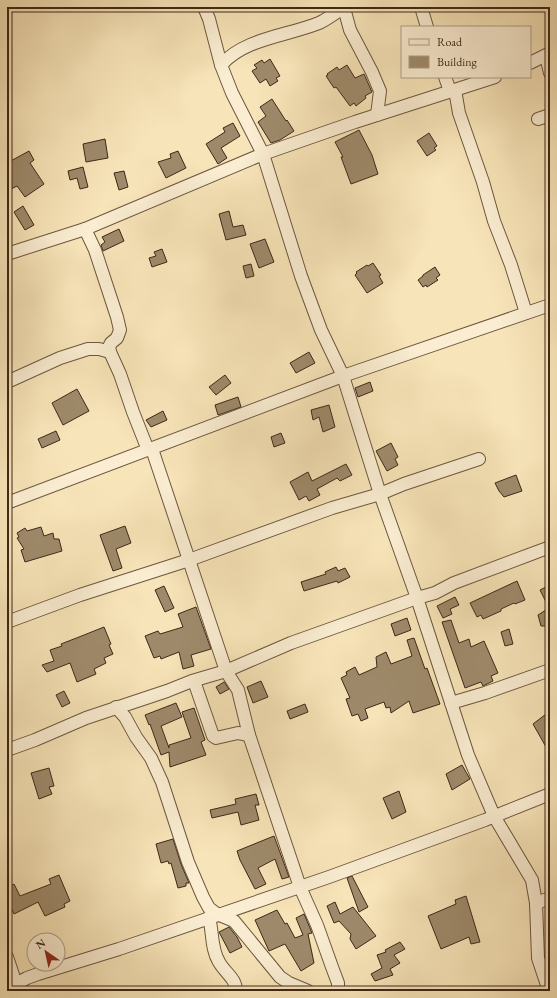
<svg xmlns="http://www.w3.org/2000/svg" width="557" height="998" viewBox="0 0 557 998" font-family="'EB Garamond',serif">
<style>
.building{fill:#9e8a6b;stroke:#3e2818}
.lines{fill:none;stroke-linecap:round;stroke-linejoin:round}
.street-casing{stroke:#6c5740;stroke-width:14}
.street{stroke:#faedd1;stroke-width:12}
</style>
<rect width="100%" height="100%" fill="#f7e4b8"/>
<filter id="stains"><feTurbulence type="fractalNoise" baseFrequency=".005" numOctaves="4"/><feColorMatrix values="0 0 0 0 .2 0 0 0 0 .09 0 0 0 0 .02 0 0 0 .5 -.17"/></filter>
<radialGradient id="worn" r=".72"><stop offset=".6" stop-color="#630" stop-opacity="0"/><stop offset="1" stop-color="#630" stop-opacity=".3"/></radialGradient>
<g class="building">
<path d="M270,59l10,17 -4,2 2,3 -8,5 -4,-7 -6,4 -8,-12 5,-3 -3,-3 8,-5 2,3z"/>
<path d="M347,65l8,13 9,-4 8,18 -7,4 1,2 -10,8 -2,-3 -4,3 -14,-19 -2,1 -8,-12 2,-1 -1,-1 10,-7 2,3z"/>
<path d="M272,99l14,22 1,-1 7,11 -14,9 -9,3 -13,-21 8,-6 -6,-9z"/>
<path d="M233,123l7,13 -19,12 6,10 -9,6 -12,-20 19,-12 -2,-4z"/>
<path d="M359,130l13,25 6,19 -27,10 -10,-27h2l-8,-15z"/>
<path d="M429,133l8,13 -3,2 2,2 -9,6 -10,-15z"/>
<path d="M105,139l3,19 -22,4 -3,-18z"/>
<path d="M29,151l5,9 -4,3 14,21 -19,13 -8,-11 -6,3 -4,-7v-19z"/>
<path d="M178,151l8,17 -20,10 -8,-16 13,-4 -1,-4z"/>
<path d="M83,167l5,20 -8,2 -3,-11 -7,2 -2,-9z"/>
<path d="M124,171l4,16 -9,3 -5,-17z"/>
<path d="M23,206l11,19 -9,5 -11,-18z"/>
<path d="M229,211l4,16 10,-2 3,10 -20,5 -7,-26z"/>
<path d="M119,229l5,12 -21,10 -2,-6 4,-3 -3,-5z"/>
<path d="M265,239l9,23 -15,6 -9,-24z"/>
<path d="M162,249l5,13 -15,5 -3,-9 7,-2 -2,-4z"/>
<path d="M373,263l8,12 -2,1 4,7 -16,10 -12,-18 2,-2 -1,-1 11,-7 1,1z"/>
<path d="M251,264l3,12 -8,2 -3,-12z"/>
<path d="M435,267l5,8 -4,3 2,2 -11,7 -1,-2 -3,2 -5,-7 5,-4v-1z"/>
<path d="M309,352l6,11 -19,10 -6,-10z"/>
<path d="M225,375l6,8 -15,12 -7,-8z"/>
<path d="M370,382l3,9 -15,6 -3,-9z"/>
<path d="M77,389l12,22 -26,14 -11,-22z"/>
<path d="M238,397l3,10 -23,8 -3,-10z"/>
<path d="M329,405l6,22 -12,5 -4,-15 -6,3 -2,-10z"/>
<path d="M163,411l4,9 -16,7 -5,-7z"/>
<path d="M56,431l4,9 -18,8 -4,-9z"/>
<path d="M281,433l4,10 -11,4 -3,-10z"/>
<path d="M391,443l7,14 -3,2 3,6 -11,6 -11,-20z"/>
<path d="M346,464l6,11 -12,6 -3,-3 -20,11 3,6 -11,6 -3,-5 -7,4 -9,-18 18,-10 4,9z"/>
<path d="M516,475l6,16 -18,6 -5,-6 -4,-8z"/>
<path d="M125,526l6,17 -15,6 6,19 -9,3 -13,-36z"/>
<path d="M41,527l3,9 9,-3 1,6h5l3,12 -37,11 -4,-12 3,-1 -7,-11 2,-1 -2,-4 8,-5 2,3z"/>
<path d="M336,567l2,4 7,-3 5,9 -12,6 -1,-2 -33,10 -3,-9 25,-8 -1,-2z"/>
<path d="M517,581l8,19 -10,4 -1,-1 -13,6v2l-18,8 -2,-4 -4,2 -7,-14z"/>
<path d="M550,585v41h-9l-3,-11 11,-7 -9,-18z"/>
<path d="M164,586l10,22 -9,4 -10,-22z"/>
<path d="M455,597l4,8 -9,4 2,5 -9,4 -6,-12z"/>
<path d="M196,607l15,42 -20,6 3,11 -11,3 -4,-17 -18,7 -1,-3 -6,2 -9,-22 13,-5 2,3 23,-7 -5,-13z"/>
<path d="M407,618l4,12 -16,6 -4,-12z"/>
<path d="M451,620l8,23 10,-4 2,8 13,-6 14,32 -7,3 2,5 -10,5 -2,-4 -16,6 -23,-66z"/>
<path d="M104,627l7,17 -2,1 4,9 -9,4 2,5 -12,6 2,5 -19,8 -7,-19 -23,9 -5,-7 12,-4 -4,-11 12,-4 -1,-2 18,-7z"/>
<path d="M509,629l4,15 -8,2 -4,-14z"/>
<path d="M414,638l11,31 2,-1 13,36 -27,9 -4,-12 -18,12 -1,-6 -4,1 -2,-6 -19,7 3,9 -7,3 -3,-7 -6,2 -6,-17 4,-1 -9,-20 6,-3 -1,-3 9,-5 4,8 18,-8 -1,-10 10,-5 5,12 21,-8 -5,-16z"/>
<path d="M261,681l7,16 -15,6 -6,-16z"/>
<path d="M224,682l5,7 -9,5 -4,-7z"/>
<path d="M64,691l6,12 -8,4 -6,-12z"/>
<path d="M176,703l6,14 -21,9 8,22v-3l22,-7 -9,-26 12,-4 11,32 -4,2 5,13 -36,12 -1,-15 -8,3 -11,-31 -1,1 -4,-10z"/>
<path d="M305,704l3,8 -18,7 -3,-8z"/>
<path d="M550,711v43l-17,-30z"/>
<path d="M462,765l8,14 -18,11 -6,-16z"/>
<path d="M49,768l5,18 -5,1 3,7 -13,5 -8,-26z"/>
<path d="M399,791l7,21 -14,7 -9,-21z"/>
<path d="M256,794l3,11h-4l4,15 -18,5 -3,-13 -26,6 -2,-8 26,-6 -1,-5z"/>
<path d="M274,836l15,41 -7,2 -7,-20 -17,9 8,16 -11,5 -15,-29 -3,-9z"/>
<path d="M173,839l8,25 8,19h-3v3l-8,2 -7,-25 -2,1 -1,-3 -7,2 -5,-19z"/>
<path d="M59,875l11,26 -6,3 1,3 -20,9 -7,-14 -24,12 -7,-14v-12l7,-4 6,12 31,-12 -2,-5z"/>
<path d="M352,876l16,31 -9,5 -12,-34z"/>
<path d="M466,896l14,46 -9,2 -2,-7 -28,12 -13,-33 28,-12 -1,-4z"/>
<path d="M335,902l5,12 13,-7 23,29 -20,13 -6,-10 1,-5 -12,-13 -5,2 -7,-17z"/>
<path d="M277,910l8,14 2,-1 8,15 8,-3 -7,-17 8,-4 6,14 2,5 -4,1 6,29 -13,8 -16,-27 -16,7 -14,-31z"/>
<path d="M229,927l8,10 5,10 -12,6 -11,-21z"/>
<path d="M400,942l5,7 -11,6 6,8 -10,6 3,6 -18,6 -4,-7 11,-6 -5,-13 9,-3 -1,-2z"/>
</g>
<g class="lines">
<g class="street-casing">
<g id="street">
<path d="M7,7h1"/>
<path d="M204,7l5,12 12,46 11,28 31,61 38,122 20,54 22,46 37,118 37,104 51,157 26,61 38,64 4,23 2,55 11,33"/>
<path d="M421,7l6,20"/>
<path d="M344,8l6,22 22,42 8,19 -3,24"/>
<path d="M546,56l4,17"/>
<path d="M530,63l20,-10"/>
<path d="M221,65c24,-27 66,-29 98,-42 9,-4 17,-11 26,-16"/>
<path d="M445,77l5,14"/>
<path d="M455,90l4,23 24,69 11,39 17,44 15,48"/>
<path d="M538,119l12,-4"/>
<path d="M85,229l10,21 22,67 3,13 -3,8 -6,5 -2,4 1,5 10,22 13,38 15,38"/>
<path d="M7,254l78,-25 178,-75 92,-32 140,-45"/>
<path d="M7,382l53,-24 28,-9h11l11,3"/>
<path d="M152,449l74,222 12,19 11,45 51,152 17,38 15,42 6,16v8"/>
<path d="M7,503l336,-127 207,-71"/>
<path d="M7,622l73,-27 109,-35 143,-52 48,-14 24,-10 75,-25"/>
<path d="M194,681l19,55 3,2 22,-5 11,2"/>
<path d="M451,703l34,-10 65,-23"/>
<path d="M116,707l9,10 11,20 15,21 11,24 26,80 15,35 6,11 8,6 17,7 46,56 9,6 19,8"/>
<path d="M7,750l28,-10 51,-22 81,-27 25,-10 34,-10 65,-28 126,-45 18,-5 19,-10 96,-36"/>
<path d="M536,903l14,-5"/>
<path d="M209,917c4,16 2,32 10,45 6,11 17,16 17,29"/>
<path d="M7,957l9,27"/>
<path d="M7,989l20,-11 11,-4 81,-25 210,-72 156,-57 65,-26"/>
</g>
</g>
<use href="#street" class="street"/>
</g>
<rect width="557" height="998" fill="none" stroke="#f7e4b8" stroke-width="24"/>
<rect x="8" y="8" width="541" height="982" fill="none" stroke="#3e2818" stroke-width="2"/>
<rect x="12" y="12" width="533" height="974" fill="none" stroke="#3e2818"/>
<rect x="401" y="26" width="130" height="52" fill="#faedd1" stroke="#af9e87"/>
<rect x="409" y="39" width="20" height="6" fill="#faedd1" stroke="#af9e87"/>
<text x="437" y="46" font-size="12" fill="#3e2818">Road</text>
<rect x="409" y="56" width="20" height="12" fill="#9e8a6b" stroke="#af9e87"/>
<text x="437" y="66" font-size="12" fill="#3e2818">Building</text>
<g transform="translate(46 952) rotate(326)"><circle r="19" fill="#faedd1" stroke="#af9e87"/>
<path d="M0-3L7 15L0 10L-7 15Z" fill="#8f2418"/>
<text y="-6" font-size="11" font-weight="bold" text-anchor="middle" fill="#3e2818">N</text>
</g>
<rect width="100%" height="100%" filter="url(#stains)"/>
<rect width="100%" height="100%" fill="url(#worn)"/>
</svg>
